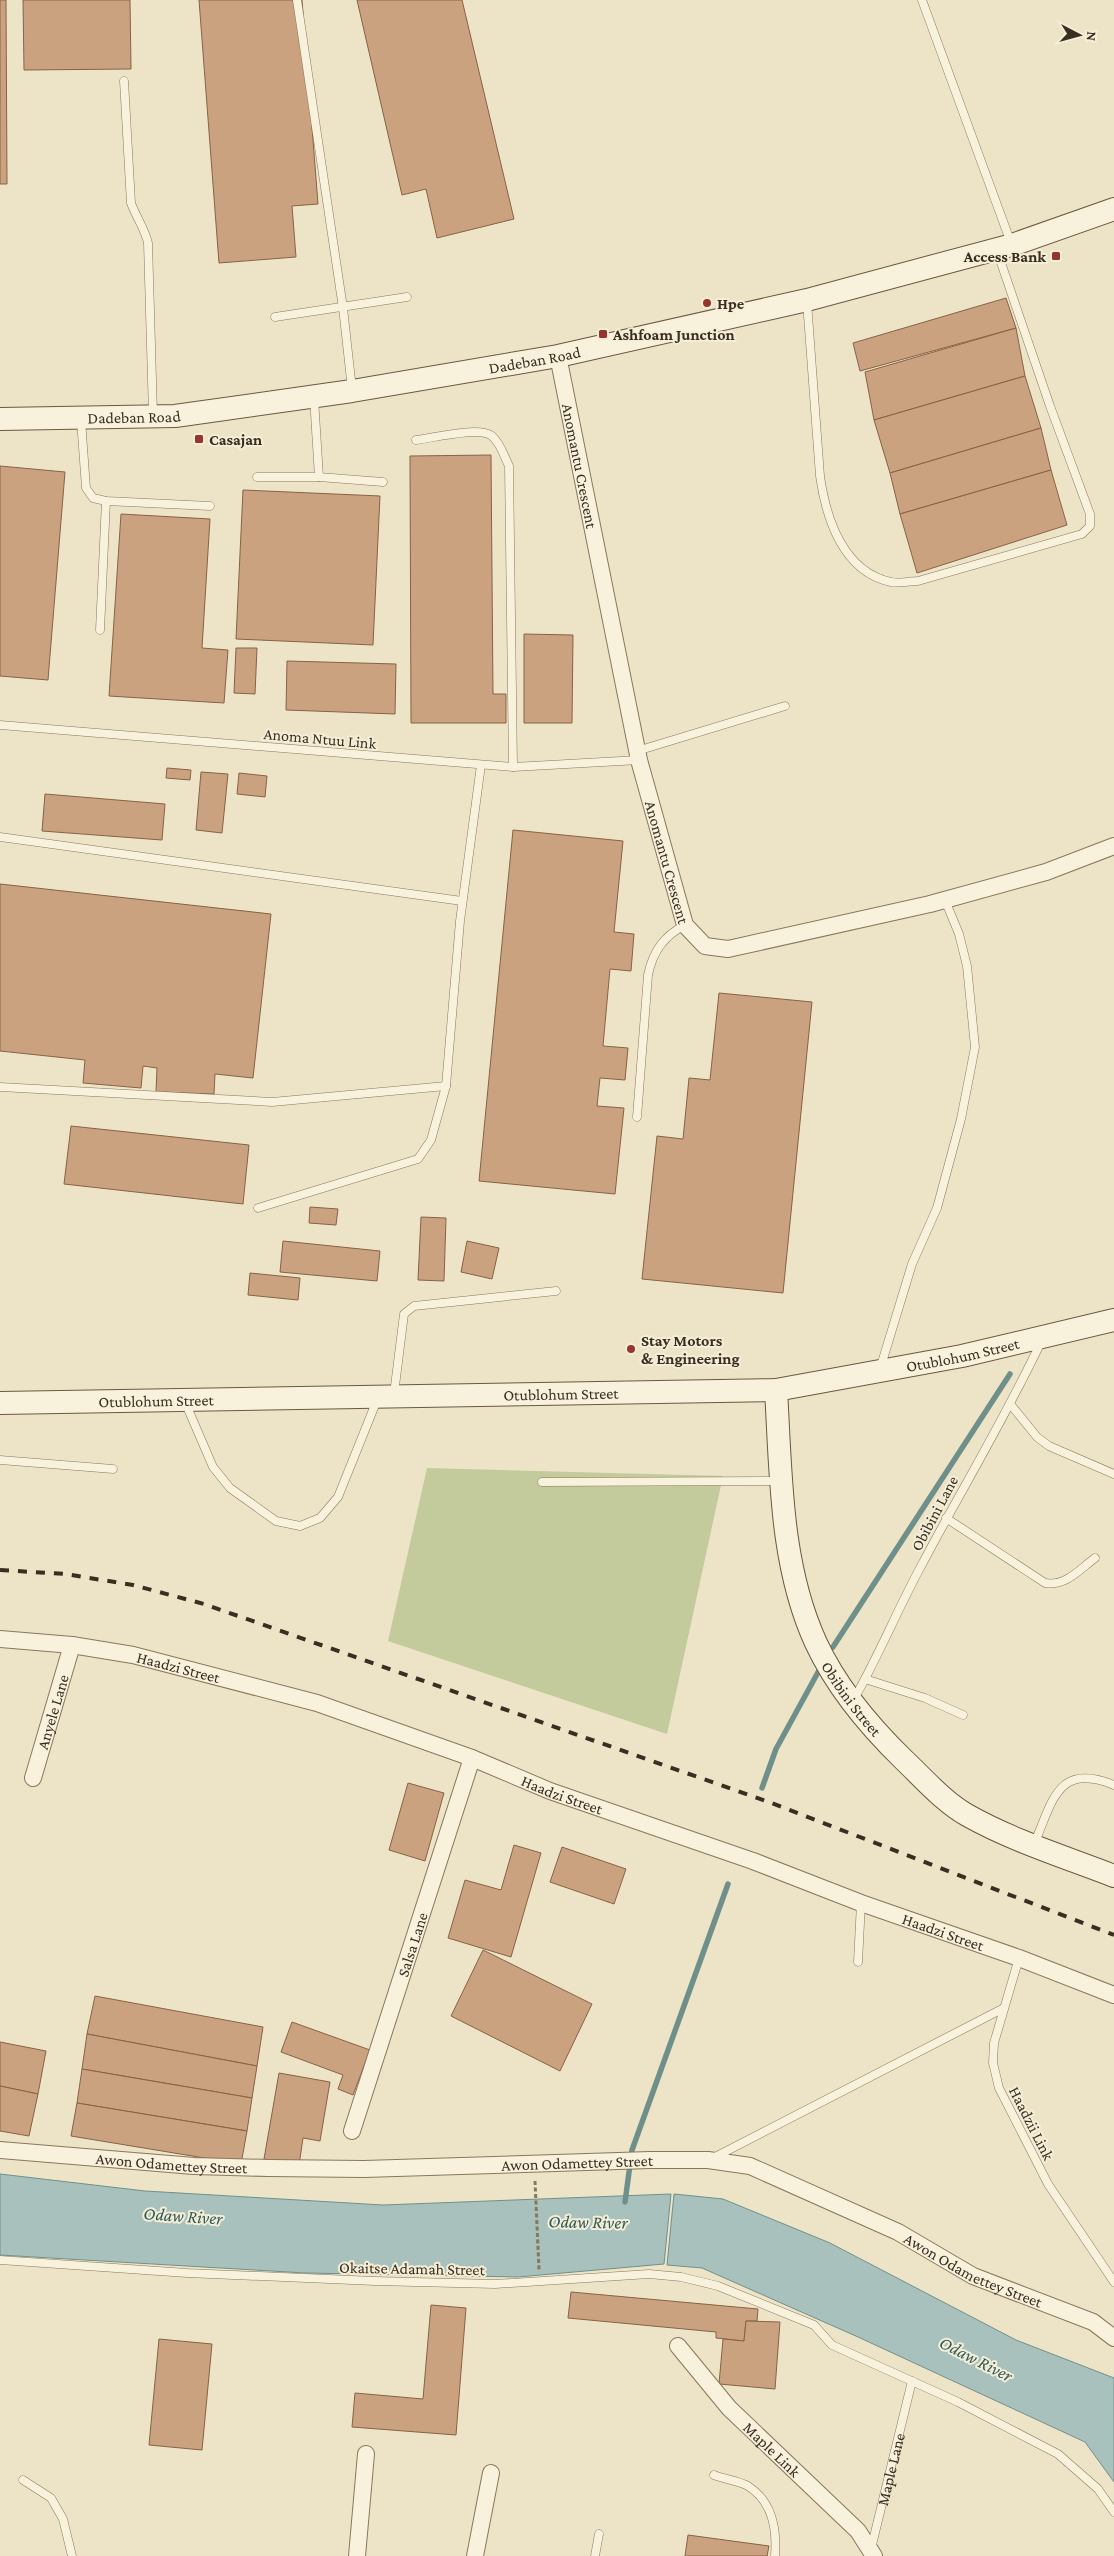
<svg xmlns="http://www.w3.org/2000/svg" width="1114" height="2556" viewBox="0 0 1114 2556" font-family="'Crimson Pro',serif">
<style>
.green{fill:#c3cb9c}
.water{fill:#a9c1bc;stroke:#6f908a}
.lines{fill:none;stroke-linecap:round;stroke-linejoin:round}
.stream{stroke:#6f908a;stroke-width:5.5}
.building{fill:#caa27f;stroke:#876244}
.lane-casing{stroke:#89775d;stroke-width:9}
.street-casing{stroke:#89775d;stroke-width:18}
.secondary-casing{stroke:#6b5841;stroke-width:24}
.path{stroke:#89775d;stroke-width:3;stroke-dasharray:4 2.5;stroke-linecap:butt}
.lane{stroke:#f8f1db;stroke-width:8}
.street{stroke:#f8f1db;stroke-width:16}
.secondary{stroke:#f8f1db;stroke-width:22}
.rail{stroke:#3a2e21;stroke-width:4;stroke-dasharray:9 9;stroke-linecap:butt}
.poi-dot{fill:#96342f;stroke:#f5eed7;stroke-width:2}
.labels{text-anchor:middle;stroke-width:4;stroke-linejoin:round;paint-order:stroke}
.poi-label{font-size:16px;font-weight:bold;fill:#3a2e21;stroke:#f5eed7;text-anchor:start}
.street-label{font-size:16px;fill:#3a2e21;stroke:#f5eed7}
.water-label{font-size:18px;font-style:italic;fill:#305958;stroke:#f5eed7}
</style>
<rect width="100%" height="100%" fill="#ede4c8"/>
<path class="green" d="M427,1468l296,8 -56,258 -279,-93z"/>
<g class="water">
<path d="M0,2174l145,17 238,14 288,-11 -7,70 -146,13 -213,-4 -305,-18z"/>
<path d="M674,2194l49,5 107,44 186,97 98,38v104l-29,-40 -227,-105 -156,-69 -35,-3z"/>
</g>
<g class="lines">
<g class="stream">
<path d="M833,1647l177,-273"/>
<path d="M762,1788l14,-39 46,-84"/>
<path d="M625,2202l7,-52 96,-266"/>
</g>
</g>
<g class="building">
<path d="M0,0h6l1,184h-7z"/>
<path d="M23,0h107l1,69 -107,1z"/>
<path d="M199,0h103l16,204 -26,2 4,51 -77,6z"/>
<path d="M357,0h105l52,219 -77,19 -11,-49 -24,6z"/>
<path d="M1006,298l10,30 -156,43 -7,-28z"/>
<path d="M1016,328l9,48 -151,44 -9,-48z"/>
<path d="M1025,376l16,52 -151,45 -16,-53z"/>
<path d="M1041,428l10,42 -151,44 -10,-41z"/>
<path d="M491,455l2,239h13v29h-95l-1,-267z"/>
<path d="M0,466l65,6 -17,208 -48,-4z"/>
<path d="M1051,470l16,55 -150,48 -17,-59z"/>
<path d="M243,490l137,6 -7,149 -137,-6z"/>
<path d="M121,514l89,5 -8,129 26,2 -4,53 -115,-7z"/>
<path d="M524,634l49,1 -1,88h-48z"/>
<path d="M236,648h21l-2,46 -21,-1z"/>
<path d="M287,661l109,3 -1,50 -109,-4z"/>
<path d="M167,768l24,2 -1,10 -24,-2z"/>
<path d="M201,772l27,2 -6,59 -26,-3z"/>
<path d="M239,773l28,3 -2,21 -28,-3z"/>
<path d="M45,794l120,10 -3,36 -120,-9z"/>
<path d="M513,830l110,11 -9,91 20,2 -3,37 -21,-2 -7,77 25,2 -3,32 -25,-2 -3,28 27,2 -9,86 -136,-13z"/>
<path d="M0,884l271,30 -18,164 -38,-4 -1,20 -58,-2 1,-24 -14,-2 -2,22 -58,-5 2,-23 -85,-9z"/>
<path d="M719,993l93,9 -29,291 -141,-14 15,-143 26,3 6,-61 21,2z"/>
<path d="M71,1126l178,19 -6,59 -179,-20z"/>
<path d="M310,1207l28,2 -2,16 -27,-2z"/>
<path d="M421,1217l25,1 -2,63 -26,-1z"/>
<path d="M283,1241l97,10 -3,30 -97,-9z"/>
<path d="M467,1241l32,7 -7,31 -31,-7z"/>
<path d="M250,1273l50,5 -2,22 -50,-5z"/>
<path d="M408,1783l36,10 -19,68 -36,-11z"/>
<path d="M514,1845l27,8 -30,104 -63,-19 17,-58 36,10z"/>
<path d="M562,1847l64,22 -12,35 -64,-22z"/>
<path d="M483,1950l109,54 -32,67 -109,-55z"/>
<path d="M95,1996l168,31 -6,39 -170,-32z"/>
<path d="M292,2022l78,28 -17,45 -15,-6 5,-14 -62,-23z"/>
<path d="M87,2034l170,32 -5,32 -170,-29z"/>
<path d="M0,2042l46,9 -8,43 -38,-8z"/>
<path d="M82,2069l170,29 -5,33 -170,-28z"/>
<path d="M279,2073l51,9 -10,59 -17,-3 -4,27 -35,-6z"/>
<path d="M0,2086l38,8 -9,42 -29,-5z"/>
<path d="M77,2103l170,28 -6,33 -170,-28z"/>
<path d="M571,2292l187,17 -1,12h-11l-2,20 -28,-3v-6l-148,-14z"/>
<path d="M431,2305l35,3 -10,127 -104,-8 3,-34 68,6z"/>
<path d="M746,2321l34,1 -5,67 -56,-5 4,-45 21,2z"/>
<path d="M159,2339l53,5 -10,106 -53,-5z"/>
<path d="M688,2535l81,11 -2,10h-82z"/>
</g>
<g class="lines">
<g class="lane-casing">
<g id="lane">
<path d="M297,0l46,308 9,81"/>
<path d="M922,0l89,243"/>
<path d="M124,81l7,122c5,14 14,26 17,40l5,171"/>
<path d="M807,302l13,174c6,42 23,96 71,106 8,2 18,-1 27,-1l164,-47 8,-8v-12l-40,-108 -53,-155"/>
<path d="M275,317l132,-20"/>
<path d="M314,398l5,79"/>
<path d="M81,420l5,68 7,10 13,3 104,5"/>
<path d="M416,440c17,-2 63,-14 76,-4 9,8 12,20 17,30l4,301"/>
<path d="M257,477h62l64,5"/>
<path d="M100,630l6,-129"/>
<path d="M0,725l513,42 126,-7"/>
<path d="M637,751l148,-45"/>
<path d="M0,837l462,64"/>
<path d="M0,1087l272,15 174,-16"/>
<path d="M637,1117l11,-142c5,-24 16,-39 37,-50"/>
<path d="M258,1208l160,-49 13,-19 15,-54 14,-165 21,-156"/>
<path d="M880,1369l32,-105 25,-56 24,-89 14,-72 -8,-81 -8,-32 -14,-34"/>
<path d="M394,1394l10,-80 10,-8 142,-15"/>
<path d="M185,1402l28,65 17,21 46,33 24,5 20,-8 18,-21 39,-97"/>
<path d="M1011,1405l26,32 12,9 65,28"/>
<path d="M0,1460l113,9"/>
<path d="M542,1482l237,-1"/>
<path d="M946,1518l99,65c20,4 35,-14 50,-25"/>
<path d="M865,1679l60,19 38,17"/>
<path d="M854,1699c24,-42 42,-86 65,-129 40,-76 85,-150 122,-228"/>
<path d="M1034,1844c19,-43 23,-82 80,-59"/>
<path d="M1019,1958l-25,85 -1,20 6,25 49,96 66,98"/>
<path d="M858,1962l3,-59"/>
<path d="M713,2158l291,-150"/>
<path d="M0,2260l187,13 188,8 120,3 154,-10 32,3 37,9 96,39 18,20 126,57 100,52 40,35 16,23"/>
<path d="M714,2475c10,4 24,6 34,11 25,16 29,43 27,70"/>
<path d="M23,2480l28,18 12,21 9,37"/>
<path id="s1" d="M871,2549l41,-168"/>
<path d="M595,2556l4,-22"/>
</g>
</g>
<g class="street-casing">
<g id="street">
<path id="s2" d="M558,356l81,404 46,165 20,21 23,3 202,-45 116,-32 68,-26"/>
<path id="s3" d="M0,1639l72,6 61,10 184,48 155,55 78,33 203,70 108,42 158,55 95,37"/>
<path id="s4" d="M33,1778l39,-133"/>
<path id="s5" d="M352,2131l120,-373"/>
<path id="s6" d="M0,2150l194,16 74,2 96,1 286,-9h58l42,6 148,66 75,44 120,46 21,16"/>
<path id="s7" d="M678,2346l51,62 129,123 16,25"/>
<path d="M357,2556l9,-102"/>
<path d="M475,2556l16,-83"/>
</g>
</g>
<g class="secondary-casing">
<g id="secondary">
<path id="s8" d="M0,419l175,-3 177,-25 206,-35 249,-56 205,-55 102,-36"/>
<path id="s9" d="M776,1390c5,84 4,175 40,253 20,43 54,84 88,117 20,19 40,42 63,55 46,26 98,42 147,61"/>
<path id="s10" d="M0,1403l776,-13 186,-34 152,-36"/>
</g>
</g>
<path class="path" d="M535,2181l4,89"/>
<use href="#lane" class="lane"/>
<use href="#street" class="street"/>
<use href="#secondary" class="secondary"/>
<path class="rail" d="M0,1570l65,4 68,11 71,19 565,198 345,133"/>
</g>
<g class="poi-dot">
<rect x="1051" y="251" width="10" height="10" rx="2.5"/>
<circle cx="707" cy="303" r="5"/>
<rect x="598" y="329" width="10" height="10" rx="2.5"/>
<rect x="194" y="434" width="10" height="10" rx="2.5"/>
<circle cx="631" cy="1349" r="5"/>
</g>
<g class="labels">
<g class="poi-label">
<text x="1046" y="262" text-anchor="end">Access Bank</text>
<text x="717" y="309">Hpe</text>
<text x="613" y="340">Ashfoam Junction</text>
<text x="209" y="445">Casajan</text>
<text x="641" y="1346">Stay Motors<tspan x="641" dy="18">&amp; Engineering</tspan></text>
</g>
<g class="street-label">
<text dy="6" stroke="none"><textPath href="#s8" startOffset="539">Dadeban Road</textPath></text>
<text dy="6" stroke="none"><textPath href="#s8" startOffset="134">Dadeban Road</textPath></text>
<text dy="6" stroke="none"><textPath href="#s2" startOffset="112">Anomantu Crescent</textPath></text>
<text transform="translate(320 738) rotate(5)" y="6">Anoma Ntuu Link</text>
<text dy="6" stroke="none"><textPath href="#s2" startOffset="518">Anomantu Crescent</textPath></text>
<text dy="6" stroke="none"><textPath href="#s10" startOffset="966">Otublohum Street</textPath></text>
<text dy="6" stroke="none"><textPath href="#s10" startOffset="561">Otublohum Street</textPath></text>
<text dy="6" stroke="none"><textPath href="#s10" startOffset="156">Otublohum Street</textPath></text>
<text transform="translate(934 1513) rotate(-62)" y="6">Obibini Lane</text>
<text dy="6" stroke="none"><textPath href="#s3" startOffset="181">Haadzi Street</textPath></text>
<text dy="6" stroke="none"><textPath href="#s9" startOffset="324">Obibini Street</textPath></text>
<text dy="6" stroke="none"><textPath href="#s4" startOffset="69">Anyele Lane</textPath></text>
<text dy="6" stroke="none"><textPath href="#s3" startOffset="586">Haadzi Street</textPath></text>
<text dy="6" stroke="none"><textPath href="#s3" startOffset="991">Haadzi Street</textPath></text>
<text dy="6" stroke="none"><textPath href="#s5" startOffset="196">Salsa Lane</textPath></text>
<text transform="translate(1032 2123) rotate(63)" y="6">Haadzii Link</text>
<text dy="6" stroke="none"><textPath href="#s6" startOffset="578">Awon Odamettey Street</textPath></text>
<text dy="6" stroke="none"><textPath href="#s6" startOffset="172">Awon Odamettey Street</textPath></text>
<text transform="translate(412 2268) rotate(1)" y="6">Okaitse Adamah Street</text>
<text dy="6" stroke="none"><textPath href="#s6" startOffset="998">Awon Odamettey Street</textPath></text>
<text dy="6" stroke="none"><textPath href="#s7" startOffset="140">Maple Link</textPath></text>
<text dy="6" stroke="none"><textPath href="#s1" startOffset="82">Maple Lane</textPath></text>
</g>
<g class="water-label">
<text transform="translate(183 2216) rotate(4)" y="6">Odaw River</text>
<text transform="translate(588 2222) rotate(1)" y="6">Odaw River</text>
<text transform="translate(976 2359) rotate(27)" y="6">Odaw River</text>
</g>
</g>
<g transform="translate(1079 35) rotate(96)" stroke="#f5eed7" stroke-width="4" paint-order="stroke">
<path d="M0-4L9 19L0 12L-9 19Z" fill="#3a2e21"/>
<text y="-8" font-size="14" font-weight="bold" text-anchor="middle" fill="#3a2e21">N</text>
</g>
</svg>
